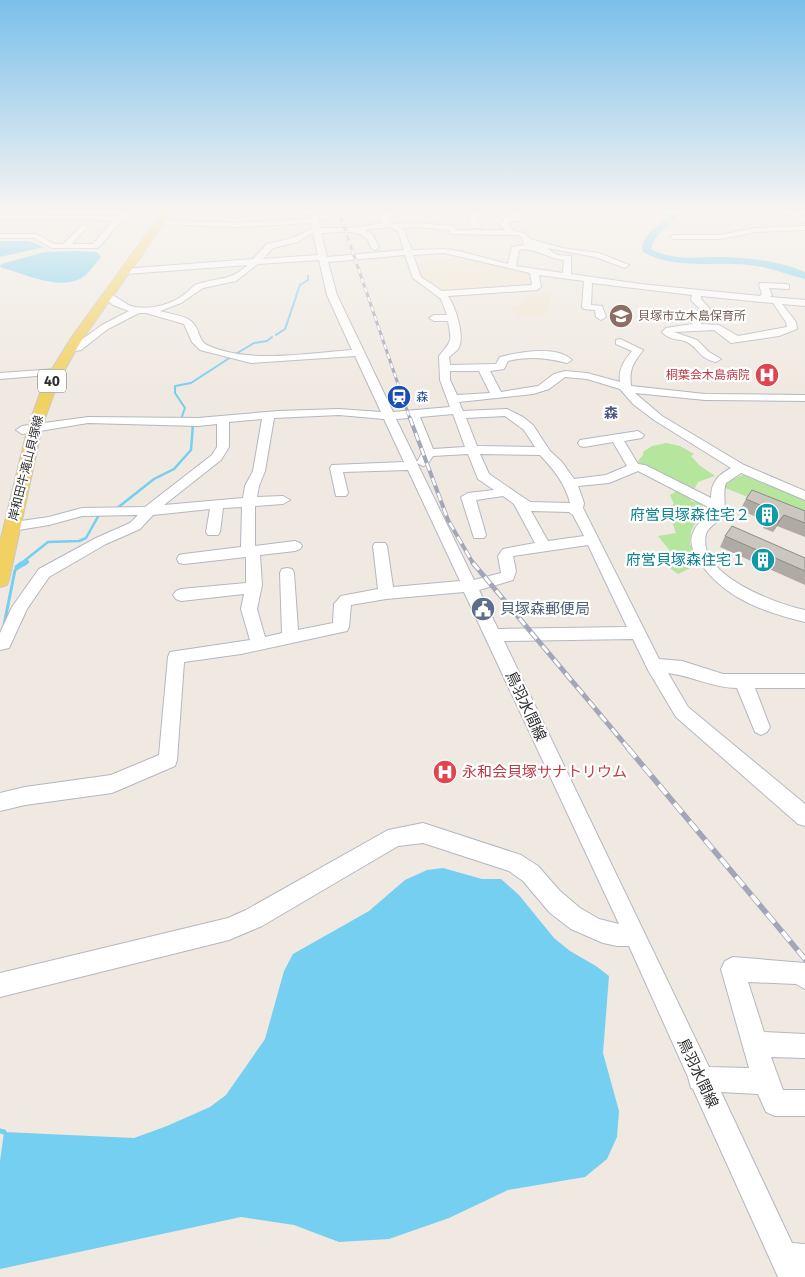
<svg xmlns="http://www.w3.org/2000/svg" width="805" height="1277" viewBox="0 0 805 1277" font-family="'Fira Sans','Noto Sans JP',sans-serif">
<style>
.education{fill:#f0e6d1}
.green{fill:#b6e59e}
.water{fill:#75cff0}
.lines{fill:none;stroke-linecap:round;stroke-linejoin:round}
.stream-far3{stroke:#75cff0;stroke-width:2}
.stream-far2{stroke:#75cff0;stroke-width:2.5}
.stream-far1{stroke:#75cff0;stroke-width:3}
.stream{stroke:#75cff0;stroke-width:5}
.river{fill:#75cff0;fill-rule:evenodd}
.minor-casing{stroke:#b4b7c1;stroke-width:2}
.major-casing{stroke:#c9c9c9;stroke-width:2}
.minor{fill:#fff;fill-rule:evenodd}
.major{fill:#f2d163;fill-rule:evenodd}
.rail-far3-casing{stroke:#a3a6b8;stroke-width:3}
.rail-far2-casing{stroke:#a3a6b8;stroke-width:4}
.rail-far1-casing{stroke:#a3a6b8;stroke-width:5}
.rail-casing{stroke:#a3a6b8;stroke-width:5.5}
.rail-far3{stroke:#fff;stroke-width:2;stroke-dasharray:5;stroke-linecap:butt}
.rail-far2{stroke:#fff;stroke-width:2.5;stroke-dasharray:8;stroke-linecap:butt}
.rail-far1{stroke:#fff;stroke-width:3;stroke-dasharray:9;stroke-linecap:butt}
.rail{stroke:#fff;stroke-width:4;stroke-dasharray:12;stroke-linecap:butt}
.wall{fill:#afaba4}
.shaded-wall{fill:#8e8b86}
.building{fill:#cbc7bf;stroke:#8e8b86}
.labels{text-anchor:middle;stroke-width:4.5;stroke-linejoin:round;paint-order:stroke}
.far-education-label{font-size:12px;fill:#785e54;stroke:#fff;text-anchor:start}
.far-health-label{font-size:12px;fill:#be3a42;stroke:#fff;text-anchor:end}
.far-transit-label{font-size:12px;fill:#164399;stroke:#fff;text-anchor:start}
.far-street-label{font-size:12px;fill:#2e2e2e;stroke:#fff}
.shield{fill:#fff;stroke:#6d6d6d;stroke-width:1}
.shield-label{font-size:14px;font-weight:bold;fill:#2e2e2e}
.far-neighbourhood-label{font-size:14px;font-weight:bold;fill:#4d5680;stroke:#fff}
.culture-label{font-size:15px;fill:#0d838f;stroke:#fff;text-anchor:end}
.service-label{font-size:15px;fill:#4e5e75;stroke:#fff;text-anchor:start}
.street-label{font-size:15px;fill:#2e2e2e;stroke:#fff}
.health-label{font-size:15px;fill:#be3a42;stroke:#fff;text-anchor:start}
</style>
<rect width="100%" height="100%" fill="#efe9e1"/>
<g class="education">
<path d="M478,259l1,5 19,1 35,7 3,14 -97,8 -17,-11 -9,-23z"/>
<path d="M545,294h4v13l4,6 -34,3 -8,-8 8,-2 8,-9z"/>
</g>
<g class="green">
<path d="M666,443l14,3 14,8 -3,2 8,9 16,11 -17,6 -8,15 1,4 8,2 5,5 -13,23 -1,13 11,19 -23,11 -7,-5 -8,-12 7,-6 -12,-15 18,-3 -9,-26 7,-3 -4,-9 5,-3 4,-10 -39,-14 -2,-7 5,-6v-3l9,-6z"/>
<path d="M743,475l62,25v20l-82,-33 9,-8z"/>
</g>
<g class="water">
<path d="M0,241h29l15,6 -44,10z"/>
<path d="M75,251l22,1 4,5c-5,6 -12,16 -18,20 -22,15 -61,-4 -83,-10l1,-3 44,-12z"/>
<path d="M443,868l39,11h19l18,16 35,43 16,13 26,15 13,10 -6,77 16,58 -2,26 -10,22 -22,18 -77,13 -59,28 -60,21 -50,3 -45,-17 -53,-8 -241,52v-108l4,-29 130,6 33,-12 43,-19 16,-12 39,-56 19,-68 9,-17 76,-43 36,-31 22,-10z"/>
</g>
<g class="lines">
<g class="stream-far3">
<path d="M296,296l4,-11 8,-5v-4"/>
<path d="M276,335l9,-6 11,-32"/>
<path d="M234,355l20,-12 13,-2 5,-4"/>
<path d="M181,419l4,-11 -10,-15v-7l16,-3 40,-26"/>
</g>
<g class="stream-far2">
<path d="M180,421l1,-3"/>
<path d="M116,509l38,-30 20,-10 17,-19 2,-26"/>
<path d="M19,565l29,-23 31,-1 7,-3 14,-25"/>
<path d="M24,565l4,-3 -2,-2"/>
</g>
<g class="stream-far1">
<path d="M16,567l5,-4"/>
<path d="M4,625l11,-55 11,-7"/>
</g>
<path class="stream" d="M0,1131l4,1"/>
<path class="river" d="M668,212h8l1,5 -22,21 -4,11c21,12 48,8 71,8 29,1 57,4 83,15v7c-20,-5 -35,-12 -56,-14 -35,-4 -75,5 -106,-13 -5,-15 16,-26 26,-35z"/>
<g class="minor-casing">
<g id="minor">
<path d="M121,212h8l-31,36h-46l-18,-10h-34v-4h36l18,10h9l20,-19 4,2 -15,17h21l21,-24 -114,-1v-4l118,1z"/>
<path d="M308,212h8l1,5 7,-2v-3h8l-2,6 -12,3 2,7h32l30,-5 -2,-11h8l1,9 5,3 24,-1 35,3 4,4h48l-6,-6 1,-2h4v-5h10l-2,-5h8l1,9h-10l-2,4 4,6 12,2 5,6 32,9 37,5 30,12 -4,3 -30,-11 -48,-9 10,7 14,1v18l69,10 120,12 2,-2 -3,-9 1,-2 26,1 3,1v4l-20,-1 3,7 -2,2 35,3v6l-23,-2 14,18 1,7 -18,7 -48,7 -17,-13 -40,2 23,8 12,12 12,7 -5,3c-18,-4 -17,-14 -29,-20 -9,-4 -17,-1 -25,-10l4,-4 26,-4 2,-10 6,-5 -9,-9 1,-5 -100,-12 -1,22 11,1 4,11 -5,3 -5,-3 -1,-7 -11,-1 -2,-2 2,-26 -45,-6 2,12 -4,3 -89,6c7,10 18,41 10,53 -2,3 -6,5 -9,8l1,8 46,-1 4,-7c19,-5 57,-12 72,3l-5,3c-21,-5 -38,-7 -59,-2l-4,8 -14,2 11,21 37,-6 16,-12 11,-3 22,2 33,9c-2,-13 4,-21 12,-31l-16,-7v-4l4,-1 23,11c-10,14 -14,18 -12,36l74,8 100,1v6l-100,-1 -70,-7 27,23 82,49 61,26v9l-64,-27 -15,10c-4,10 1,22 -3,31 -3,8 -14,11 -17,20 -10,41 70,70 99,76v12c-42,-10 -84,-25 -107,-63 -5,-8 -9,-17 -5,-26 3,-9 11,-15 17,-21v-4l-72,-37 -29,12 -31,3 6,17 -1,5 76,151 23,2 41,13h82v14h-50l15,39 -3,5 -6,3 -6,-3 -18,-44c-24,0 -45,-12 -69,-15l20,34 117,97v22l-7,-2 -122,-107 -28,-47 -15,-31 -129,2 205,426 40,1 -28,-99 4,-8 8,-4 72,6v26l-9,-5 -48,-2 16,50 41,2v24l-34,-1 12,33h22v26h-30l-9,-4 -8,-18 -37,-2 71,151 13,1v33h-27l-85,-188 -2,-1 -3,-11 -59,-131h-12l-14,-3 -32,-14 -21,-16 -27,-32 -14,-10 -86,-28 -25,3 -136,80 -33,14 -229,57v-24l228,-55 18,-8 142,-80 35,-7 98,32 17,11 22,25 20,17 19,11 20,5 -155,-332 -78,7 -35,6 -2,22 -2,4 -106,23 -57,8 -7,98 -2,6 -63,27 -87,12 -25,6v-18l25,-6 86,-12 48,-20 9,-98 2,-5 80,-12 -9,-31 3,-15 -63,7 -5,-2 -3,-4 3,-4 5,-2 65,-6v-26l-62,7 -5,-1 -2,-4 2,-4 5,-1 57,-7 1,-40 -19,1 -3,24 -2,3h-10l-2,-3 4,-23 -57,6 -13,14 -34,15 -57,33 -22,32 -18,39 -9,2v-17l12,-26 27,-38 57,-31 34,-15 8,-8 -56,1 -33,9 -37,6 -5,-2 -2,-3 2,-3 42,-6 33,-9 63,-1 67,-52 5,-8v-23l-19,2 -110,-3 -66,11 -6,-4 6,-4 66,-9 110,1 80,-7 61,-2 42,3 -26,-56 -104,7 -51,-13 -8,-8 -8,-18 -38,-11h-7l-31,16 -27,21 -11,2 -5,-3 9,-4 28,-20 27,-14 -16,-6 -8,-7v-4c10,-2 19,12 30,13 17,3 38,-3 51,-14 5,-4 7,-8 12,-9 23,-8 28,-1 50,-19l-122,9 -4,-3 1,-2 130,-10 14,-15 25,-6 20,-9 -1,-6 -74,4 -76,-3h-3v-4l79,3 73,-4zM389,227l9,4 6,19 -77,7 -6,-24c13,0 34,-5 45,5 4,4 3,10 9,12l4,-2 -6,-13 -8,-5zM418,227l31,3 1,4h3l65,1 4,3 2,7 -12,2 -4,17 -49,-13 -15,-2 -32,1 -9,-22zM312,233h1l5,22 -55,4 10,-11 25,-6zM524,249c16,1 25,10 40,11l-1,13 -47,-7 3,-16zM444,253l86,20 2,12 -90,6 -21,-14 -8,-22zM405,255l8,23 28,21 6,16h-13l-5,3 5,3h14c4,21 4,19 -9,35l1,24 10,27 -57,5 -56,-117 -9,-33zM319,260l8,35 25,55c-45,3 -101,14 -143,-4 -11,-4 -9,-17 -17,-24 -7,-7 -23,-8 -32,-11l21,-8 22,-15 33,-7 22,-17zM701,296l72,7 13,19 1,5 -49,9 -19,-11 -18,-1 2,-9 7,-6 -9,-10zM450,371h29l11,22 -33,2 -7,-15zM565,377l22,2 33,10 13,15 21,16 77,48c-13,7 -20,14 -20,30l-66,-33 -7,-1 -14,-23 18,-3 2,-3 -6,-4 -58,9 -2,3 2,3 4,1 29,-5 14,24 -21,9 -32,4 -12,-17 -12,-11 -17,-26 -10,-8 -16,-8 -44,2 -4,-9 74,-8 16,-5zM453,414l12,33 -32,2 -13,-32zM339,415l45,4 20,43 -72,3 -2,3 6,28h10l2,-3 -5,-21 65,-2 52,111 -67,6 -6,-41 -2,-3h-10l-2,3 5,43 -37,7 -7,8 -1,19 -35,7 -4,-57 -2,-4 -5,-1 -5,1 -2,4 2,60 -17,4 -8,-28 5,-24 -2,-30 35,-4 5,-2 2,-3 -2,-3 -5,-2 -40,5v-40l28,-2 7,-4 -7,-4 -26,1 2,-11 6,-15 9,-53zM505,416l19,14 11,17 -58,-1 -11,-28zM409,418l13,35 -5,9 -21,-43zM262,419l-9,52 -8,15 -2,12 -79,7 57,-45 8,-13v-25zM468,454l10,25 16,11 -26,3 -7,4 13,41h10l2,-3 -10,-35 27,-4 11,8 21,39 -32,6 -5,7 3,17 -27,7 -57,-117 6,3 4,-1 6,-9zM480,454l60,1c14,15 25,28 30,48l-40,-1 -41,-28zM531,511l38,1 4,3 11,21 -36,5zM588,545l39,82 -129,2 -19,-39 34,-10 3,-9 -3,-15z"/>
<path d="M470,212h8l-1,9 4,5 -1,2h-6l-5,-7z"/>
<path d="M787,212h9l9,6v5z"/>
<path d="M805,226v4l-50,2 -35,7h-46l-4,-2 4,-2h46l35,-7z"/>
<path d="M56,369l5,3 -1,2 -60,5v-6z"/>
</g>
</g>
<g class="major-casing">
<path id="major" d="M163,212h9l-91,129 -23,41 -16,45 -33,153 -2,5 -7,2v-45l28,-115 16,-45 27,-44z"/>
</g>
<use href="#minor" class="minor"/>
<use href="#major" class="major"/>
<g class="rail-far3-casing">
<path id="rail-far3" d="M339,212l71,207"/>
</g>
<g class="rail-far2-casing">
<path id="rail-far2" d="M410,418l38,102 26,45"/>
</g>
<g class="rail-far1-casing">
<path id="rail-far1" d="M473,563l156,186"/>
</g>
<g class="rail-casing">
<path id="rail" d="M628,748l177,211"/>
</g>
<use href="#rail-far3" class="rail-far3"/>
<use href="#rail-far2" class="rail-far2"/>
<use href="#rail-far1" class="rail-far1"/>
<use href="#rail" class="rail"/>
</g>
<g class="wall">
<path d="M574,212h12v1h-11z"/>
<path d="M746,499l59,12v26l-28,-11 -4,6 -10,-4 3,-7 -26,-11z"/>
<path d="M725,536l80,22v27l-85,-38z"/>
</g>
<path class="shaded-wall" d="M784,515l-7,11 -4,6 6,-11z"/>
<g class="building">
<path d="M752,490l53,21v12l-21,-8 -5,6 -10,-4 5,-6 -28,-12z"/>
<path d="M732,526l73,32v13l-80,-35z"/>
</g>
<linearGradient id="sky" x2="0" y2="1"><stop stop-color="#7abfeb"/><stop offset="0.54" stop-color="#f8f5f2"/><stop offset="1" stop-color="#f8f5f2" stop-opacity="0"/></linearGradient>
<rect width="805" height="391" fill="url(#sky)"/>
<defs>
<g id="school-disc" transform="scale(1.25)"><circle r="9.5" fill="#8d6e63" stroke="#fff"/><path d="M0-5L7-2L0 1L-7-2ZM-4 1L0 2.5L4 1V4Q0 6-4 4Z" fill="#fff"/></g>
<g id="hospital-disc" transform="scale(1.25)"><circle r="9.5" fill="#e0444e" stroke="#fff"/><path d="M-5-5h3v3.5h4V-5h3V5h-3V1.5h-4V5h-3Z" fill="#fff"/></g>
<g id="station-disc" transform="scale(1.25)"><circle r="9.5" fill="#1a4fb4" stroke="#fff"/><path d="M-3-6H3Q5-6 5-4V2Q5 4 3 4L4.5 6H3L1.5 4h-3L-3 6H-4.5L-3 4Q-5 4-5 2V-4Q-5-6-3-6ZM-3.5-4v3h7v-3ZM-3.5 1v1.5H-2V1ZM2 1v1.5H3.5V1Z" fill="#fff"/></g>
<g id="building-disc" transform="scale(1.25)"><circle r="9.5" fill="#0f9aa8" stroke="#fff"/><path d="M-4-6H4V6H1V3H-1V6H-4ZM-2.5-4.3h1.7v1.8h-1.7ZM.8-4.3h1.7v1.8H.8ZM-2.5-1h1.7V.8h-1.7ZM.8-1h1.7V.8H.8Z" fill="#fff"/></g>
<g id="civic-disc" transform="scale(1.25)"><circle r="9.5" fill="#5c6f8a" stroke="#fff"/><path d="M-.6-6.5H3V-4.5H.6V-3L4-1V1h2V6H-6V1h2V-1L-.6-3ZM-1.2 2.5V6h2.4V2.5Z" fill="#fff"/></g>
</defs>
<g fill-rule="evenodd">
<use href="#school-disc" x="621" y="316"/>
<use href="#hospital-disc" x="767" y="375"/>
<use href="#station-disc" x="399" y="397"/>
<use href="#building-disc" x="767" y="515"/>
<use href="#building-disc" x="763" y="560"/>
<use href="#civic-disc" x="483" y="609"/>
<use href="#hospital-disc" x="445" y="772"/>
</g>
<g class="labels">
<g class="far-education-label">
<text x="638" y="320">貝塚市立木島保育所</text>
</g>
<g class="far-health-label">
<text x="750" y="379">桐葉会木島病院</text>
</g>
<g class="far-transit-label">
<text x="416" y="401">森</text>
</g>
<g class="far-street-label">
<text transform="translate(26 468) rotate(-76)" y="4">岸和田牛滝山貝塚線</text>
</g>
<rect class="shield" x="38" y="369.5" width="28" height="23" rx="4"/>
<g class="shield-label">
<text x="52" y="386">40</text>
</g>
<g class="far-neighbourhood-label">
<text x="611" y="418">森</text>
</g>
<g class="culture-label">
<text x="750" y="520">府営貝塚森住宅２</text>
<text x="746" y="565">府営貝塚森住宅１</text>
</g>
<g class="service-label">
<text x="500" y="614">貝塚森郵便局</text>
</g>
<g class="street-label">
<text transform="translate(526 706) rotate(65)" y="5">鳥羽水間線</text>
<text transform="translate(698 1073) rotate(65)" y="5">鳥羽水間線</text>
</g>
<g class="health-label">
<text x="462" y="777">永和会貝塚サナトリウム</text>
</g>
</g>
</svg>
